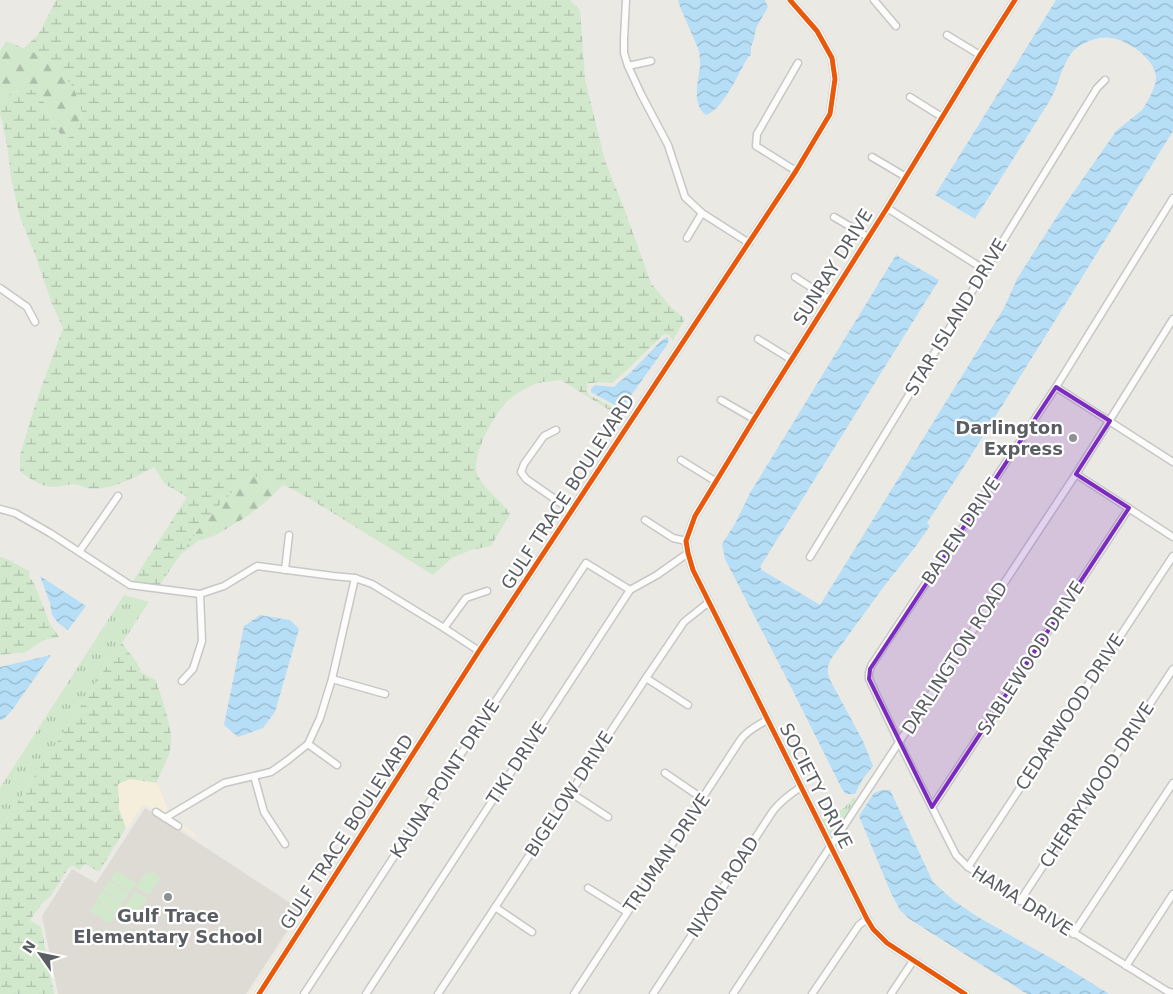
<svg xmlns="http://www.w3.org/2000/svg" width="1173" height="994" viewBox="0 0 1173 994" font-family="'DejaVu Sans',sans-serif">
<style>
.commercial{fill:#f6eedc}
.education{fill:#dedbd4}
.grass{fill:url(#grass-tufts)}
.forest{fill:url(#forest-firs)}
.wetland{fill:url(#wetland-marsh)}
.park{fill:#d2e8cd}
.water{fill:url(#water-waves)}
.lines{fill:none;stroke-linecap:round;stroke-linejoin:round}
.minor-casing{stroke:#c7c7c7;stroke-width:9}
.minor{stroke:#fcfcfb;stroke-width:6}
.cycleway-casing{stroke:#fff;stroke-width:8}
.cycleway{stroke:#e8590c;stroke-width:5}
.marked{fill:#7b2cbf;fill-opacity:0.2;stroke:#7b2cbf;stroke-width:4;stroke-linejoin:round}
.poi-dot{fill:#8d8f90;stroke:#fff;stroke-width:2}
.labels{text-anchor:middle;stroke-width:4.5;stroke-linejoin:round;paint-order:stroke}
.street-label{font-size:18px;fill:#5a5e63;stroke:#fff}
.poi-label{font-size:18px;font-weight:bold;fill:#5a5e63;stroke:#fff;text-anchor:end}
</style>
<defs>
<pattern id="grass-tufts" width="24" height="20" patternUnits="userSpaceOnUse" patternTransform="scale(1.25)"><rect width="24" height="20" fill="#d2e8cd"/><path d="M3 7l-1-3M5 7V3M7 7l1-3M15 17l-1-3M17 17v-4M19 17l1-3" fill="none" stroke="#adbfaa"/></pattern>
<pattern id="forest-firs" width="22" height="20" patternUnits="userSpaceOnUse" patternTransform="scale(1.25)"><rect width="22" height="20" fill="#d2e8cd"/><path d="M5 1l3.5 6h-7zM16 11l3.5 6h-7z" fill="#adbfaa"/></pattern>
<pattern id="wetland-marsh" width="20" height="14" patternUnits="userSpaceOnUse" patternTransform="scale(1.25)"><rect width="20" height="14" fill="#d2e8cd"/><path d="M1 5h8M5 5V1M11 12h8M15 12V8" fill="none" stroke="#adbfaa"/></pattern>
<pattern id="water-waves" width="16" height="10" patternUnits="userSpaceOnUse" patternTransform="scale(1.25)"><rect width="16" height="10" fill="#b6dff7"/><path d="M0 5q4-4 8 0t8 0" fill="none" stroke="#97b8cc"/></pattern>
</defs>
<rect width="100%" height="100%" fill="#ebe9e4"/>
<g class="commercial">
<path d="M130,779l28,4 12,34 22,14 6,8 -52,-34 -4,1 -17,25 1,-3 -7,-19 -1,-25z"/>
<path d="M304,912l2,2 -51,80h-4z"/>
</g>
<path class="education" d="M145,808l156,102 -55,84h-188l-16,-78 30,-47 24,14z"/>
<g class="grass">
<path d="M124,595l25,7 -149,227v-41z"/>
<path d="M854,797l2,4 -20,30 -3,3 -4,-1 -7,-13 22,-12z"/>
</g>
<g class="forest">
<path d="M6,41l42,17 26,30 8,24 -5,21 -13,7 -10,-15 -15,-33 -20,-2 -19,8v-47z"/>
<path d="M253,476l30,9 -16,16 -21,16 -30,18 -18,6 -19,15 26,-36 33,-34z"/>
</g>
<g class="wetland">
<path d="M56,0h514l10,10 5,69 20,82 19,47 27,75 19,23 15,13 -13,23v-3l-3,-4 -3,-1 -3,1 -35,34 -16,14 -14,-1 -12,2 2,2 -1,5 2,4 29,15h7l5,-4 -8,12 -61,-38c-7,1 -15,1 -23,3 -7,2 -21,10 -27,15 -14,11 -40,56 -34,75 6,17 24,26 33,41l-19,32 -20,4 -19,8 -19,17 -103,-64 -34,-20 -13,-6 -30,-9 -15,10 -33,34 -47,67 -25,-6 54,-84 -22,-13 -11,-17c-19,10 -40,22 -62,22 -6,0 -11,-4 -18,-5 -7,0 -13,3 -19,3 -14,0 -25,-8 -35,-16v-16l15,-50 28,-77 -11,-24 -18,-52 -14,-35 -9,-39 -4,-33 -5,-25 -2,-5v-17c12,-5 27,-12 39,-6l15,33 10,15 13,-7 5,-21 -8,-24 -26,-30 -24,-10 14,-13z"/>
<path d="M0,557l9,3 20,11 1,8 3,2 17,43 9,13 -15,3 -20,13h-8l-16,2z"/>
<path d="M122,643l13,17 6,10 -1,2 16,8c5,17 17,48 15,64 -1,13 -9,25 -14,37l1,2 -28,-4 -12,5 1,25 7,19 -26,42 -3,1 -12,-7 -6,6 -5,-4 -5,1 -19,30 -7,5 -13,18 11,7 13,67h-54v-165z"/>
</g>
<g class="park">
<path d="M116,870l20,13 -6,9 -20,-13z"/>
<path d="M151,871l10,7 -12,17 -13,-8 10,-14 3,2z"/>
<path d="M109,880l20,13 -6,10 -20,-13z"/>
<path d="M102,891l21,13 -7,9 -20,-13z"/>
<path d="M135,891l12,8 -10,15 -12,-8z"/>
<path d="M96,901l20,13 -6,10 -20,-13z"/>
</g>
<g class="water">
<path d="M678,0h87l3,7 -12,21 -2,11 -3,8v8l-3,2c-10,17 -24,51 -42,58 -13,-9 -9,-29 -7,-42 2,-8 1,-17 -1,-25l-18,-41z"/>
<path d="M1056,0h117v131l-206,331 -40,61 3,3 -14,20 -31,39 -54,74c-4,8 -4,12 -1,21l33,61 10,25 -11,14 -7,14h-9l-4,-5 -51,-102 -66,-128 -3,-15 14,-22 14,-29 146,-238 43,25 -179,287 2,3 58,35 184,-297 13,-29 10,-16 34,-53 51,-73 4,-6 26,-21c6,-9 13,-21 14,-31 1,-19 -28,-39 -45,-41 -11,-2 -24,3 -33,9 -13,9 -17,29 -23,43 -6,14 -17,28 -25,42 -18,29 -37,58 -55,87l-40,-24z"/>
<path d="M667,337l2,2 -2,6 -45,63h-2l-29,-16v-3l4,-4 19,2 17,-15 30,-31z"/>
<path d="M40,576l46,30 -18,24 -10,-7 -6,-8 -2,-12z"/>
<path d="M260,615l30,5 9,9 -24,83 -12,16 -25,9 -14,-12 20,-99z"/>
<path d="M51,655l-38,54 -9,10 -4,1v-53z"/>
<path d="M882,790h8l43,92 21,19 24,16 78,44 53,33h-82l-119,-76 -8,-8 -9,-17 -32,-77 15,-23z"/>
</g>
<g class="lines">
<g class="minor-casing">
<g id="minor">
<path d="M626,0l-2,39v14l4,13 13,28 27,51 17,52 17,16 47,30"/>
<path d="M874,0l22,26"/>
<path d="M947,35l33,20"/>
<path d="M628,66l23,-5"/>
<path d="M910,97l32,20"/>
<path d="M872,157l34,20"/>
<path d="M796,171l-40,-25 1,-12 41,-71"/>
<path d="M1173,198l-117,189 -185,279 -2,7v6l30,63 57,113 12,12 199,124 6,2"/>
<path d="M887,208l98,62"/>
<path d="M834,217l34,20"/>
<path d="M687,238l15,-25"/>
<path d="M795,277l34,22"/>
<path d="M0,288l27,19 8,15"/>
<path d="M758,339l34,21"/>
<path d="M1056,387l117,75"/>
<path d="M721,400l33,19"/>
<path d="M556,430l-12,6 -20,28 -3,8 5,7 46,32"/>
<path d="M681,460l34,21"/>
<path d="M1076,474l97,63"/>
<path d="M0,509l15,4 35,20 80,52 70,9 24,-8 33,-20 76,10 22,2 17,6 72,44 35,23"/>
<path d="M645,520l28,18 13,3"/>
<path d="M79,552l39,-56"/>
<path d="M810,557l175,-287 112,-182 8,-8"/>
<path d="M285,570l4,-35"/>
<path d="M444,628l22,-30 21,-7"/>
<path d="M646,678l42,27"/>
<path d="M332,679l53,15"/>
<path d="M182,681l11,-12 9,-28 -2,-47"/>
<path d="M308,744l29,21"/>
<path d="M665,773l38,26"/>
<path d="M254,776l10,36 21,32"/>
<path d="M571,793l37,24"/>
<path d="M932,807l197,-299"/>
<path d="M156,812l22,14"/>
<path d="M165,818l59,-35 47,-11 17,-12 20,-16 12,-26 12,-39 23,-101"/>
<path d="M968,867l205,-311"/>
<path d="M588,888l39,24"/>
<path d="M1020,901l153,-232"/>
<path d="M495,907l37,25"/>
<path d="M1073,934l100,-151"/>
<path d="M1126,966l47,-72"/>
<path d="M259,994l220,-343 317,-480 34,-57 5,-35 -3,-21 -15,-27 -27,-31"/>
<path d="M304,994l282,-431 44,27"/>
<path d="M366,994l264,-404 27,-15 31,-22"/>
<path d="M438,994l208,-316 38,-56 25,-20"/>
<path d="M574,994l167,-255c7,-9 16,-13 26,-19"/>
<path d="M653,994l120,-183c8,-10 17,-17 28,-24"/>
<path d="M733,994l343,-520 97,-155"/>
<path d="M812,994l47,-69 8,-6"/>
<path d="M891,994l22,-33"/>
<path d="M965,994l-78,-51 -14,-14 -6,-10 -174,-349 -5,-17 -2,-12 9,-25 59,-97 133,-211 93,-153 35,-55"/>
</g>
</g>
<use href="#minor" class="minor"/>
<g class="cycleway-casing">
<g id="cycleway">
<path d="M259,994l220,-343 317,-480 34,-57 5,-35 -3,-21 -15,-27 -27,-31"/>
<path d="M965,994l-78,-51 -14,-14 -6,-10 -174,-349 -5,-17 -2,-12 9,-25 59,-97 133,-211 93,-153 35,-55"/>
</g>
</g>
<use href="#cycleway" class="cycleway"/>
</g>
<path class="marked" d="M1056,387l54,34 -34,53 53,34 -197,299 -63,-128 1,-10z"/>
<g class="poi-dot">
<circle cx="1073" cy="438" r="5"/>
<circle cx="168" cy="897" r="5"/>
</g>
<g class="labels">
<g class="street-label">
<text transform="translate(833 267) rotate(-58)" y="6">SUNRAY DRIVE</text>
<text transform="translate(956 317) rotate(-59)" y="6">STAR ISLAND DRIVE</text>
<text transform="translate(568 492) rotate(-57)" y="6">GULF TRACE BOULEVARD</text>
<text transform="translate(961 531) rotate(-56)" y="6">BADEN DRIVE</text>
<text transform="translate(955 658) rotate(-57)" y="6">DARLINGTON ROAD</text>
<text transform="translate(1031 658) rotate(-57)" y="6">SABLEWOOD DRIVE</text>
<text transform="translate(1070 712) rotate(-57)" y="6">CEDARWOOD DRIVE</text>
<text transform="translate(517 763) rotate(-57)" y="6">TIKI DRIVE</text>
<text transform="translate(445 779) rotate(-57)" y="6">KAUNA POINT DRIVE</text>
<text transform="translate(1097 785) rotate(-57)" y="6">CHERRYWOOD DRIVE</text>
<text transform="translate(816 786) rotate(63)" y="6">SOCIETY DRIVE</text>
<text transform="translate(569 794) rotate(-57)" y="6">BIGELOW DRIVE</text>
<text transform="translate(347 832) rotate(-57)" y="6">GULF TRACE BOULEVARD</text>
<text transform="translate(667 853) rotate(-56)" y="6">TRUMAN DRIVE</text>
<text transform="translate(723 887) rotate(-57)" y="6">NIXON ROAD</text>
<text transform="translate(1022 901) rotate(32)" y="6">HAMA DRIVE</text>
</g>
<g class="poi-label">
<text x="1063" y="434">Darlington<tspan x="1063" dy="21">Express</tspan></text>
<text x="168" y="922" text-anchor="middle">Gulf Trace<tspan x="168" dy="21">Elementary School</tspan></text>
</g>
</g>
<g transform="translate(40 954) rotate(303)" stroke="#ffffff" stroke-width="4" paint-order="stroke">
<path d="M0-4L9 19L0 12L-9 19Z" fill="#5a5e63"/>
<text y="-8" font-size="14" font-weight="bold" text-anchor="middle" fill="#5a5e63">N</text>
</g>
</svg>
